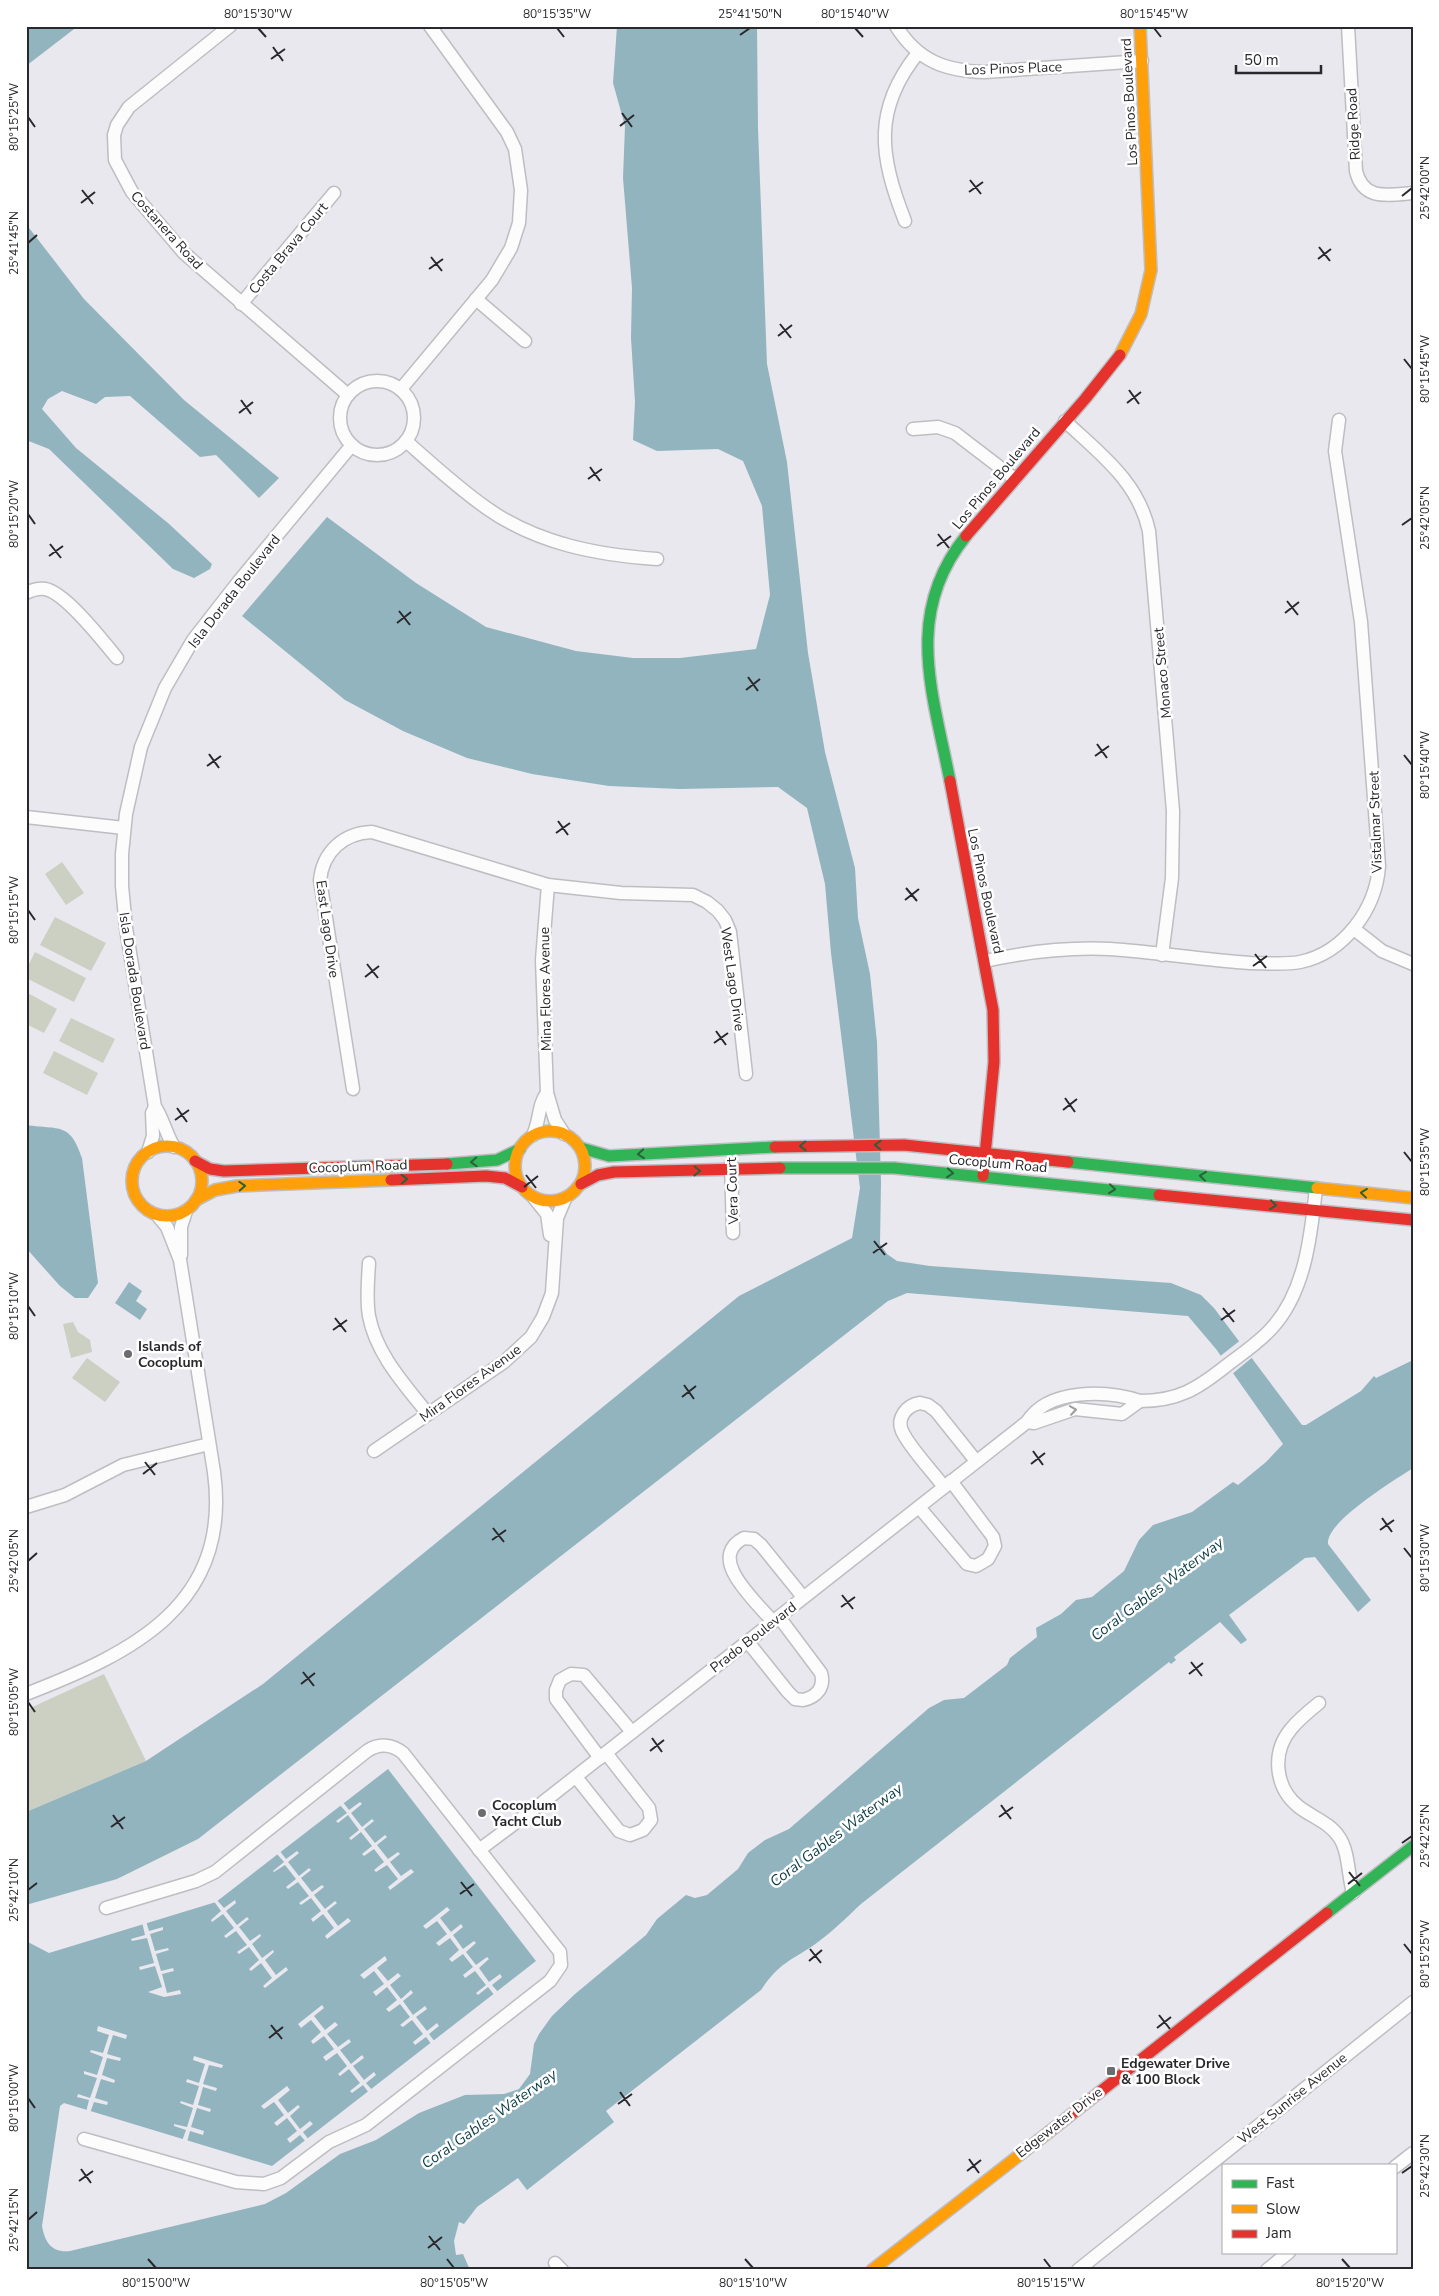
<svg xmlns="http://www.w3.org/2000/svg" width="1439" height="2296" viewBox="0 0 1439 2296" font-family="'Nunito Sans',sans-serif">
<style>
.green{fill:#cbd0c3}
.water{fill:#92b4be}
.pier{fill:#e9e8ee}
.lines{fill:none;stroke-linecap:round;stroke-linejoin:round}
.street-casing{stroke:#bebec2;stroke-width:15}
.fast-casing{stroke:#bebec2;stroke-width:14}
.slow-casing{stroke:#bebec2;stroke-width:14}
.jam-casing{stroke:#bebec2;stroke-width:14}
.street{stroke:#fcfcfc;stroke-width:12}
.fast{stroke:#30b455;stroke-width:11}
.slow{stroke:#ff9f0a;stroke-width:11}
.jam{stroke:#e5322d;stroke-width:11}
.oneway{stroke:#2c603c}
.oneway2{stroke:#9d9d9e}
.ticks{fill:none;stroke:#29282c;stroke-width:2}
.poi-dot{fill:#6c6b70;stroke:#fff;stroke-width:2}
.labels{text-anchor:middle;stroke-width:5;stroke-linejoin:round;paint-order:stroke}
.street-label{font-size:14px;fill:#29282c;stroke:#fff}
.poi-label{font-size:14px;font-weight:bold;fill:#29282c;stroke:#fff;text-anchor:start}
.water-label{font-size:15px;font-style:italic;fill:#0d3d46;stroke:#fff}
.neatline{fill:none;stroke:#29282c;stroke-width:2}
.ticks-label{font-size:12px;text-anchor:middle;fill:#29282c}
</style>
<rect width="100%" height="100%" fill="#e9e8ee"/>
<g class="green">
<path d="M62,862l22,31 -18,12 -21,-31z"/>
<path d="M55,917l51,26 -15,28 -51,-26z"/>
<path d="M35,952l51,26 -12,24 -48,-24v-8z"/>
<path d="M26,992l31,17 -13,24 -18,-9z"/>
<path d="M71,1018l44,21 -12,24 -44,-22z"/>
<path d="M54,1051l44,22 -11,22 -44,-22z"/>
<path d="M73,1322l5,10 12,8 2,12 -21,6 -8,-34z"/>
<path d="M87,1358l33,24 -15,20 -33,-24z"/>
<path d="M104,1674l42,87 -120,51v-102z"/>
</g>
<g class="water">
<path d="M26,26h52l-52,40z"/>
<path d="M617,26h140l1,103 9,235 20,98 21,191 17,99 30,116 3,50 12,56 7,68 4,140 -1,62 7,10 10,7 33,5 241,17 30,12 13,13 88,117h4l55,-34 13,-15 2,2 37,-18v108c-18,12 -88,54 -85,76l43,56 -13,12 -43,-55 -10,1 -76,57 18,25 -6,4 -21,-22 -46,35 2,3 -5,4 -2,-2 -308,242c-15,14 -30,29 -47,41 -25,17 -35,18 -53,45l-155,121 8,11 -87,68 -9,-12 -41,29 -13,17 -5,-2 -5,19 2,14 7,-1 7,16h-444v-329l23,12 167,-51 172,-133 148,192 -264,205 -208,-63 -4,3 -18,120c3,17 10,27 28,25l195,-47 21,-11 54,-39 36,-14 43,-27 46,-18 39,-1 15,-5 11,-15 4,-30 5,-10 13,-18 23,-22 71,-59 11,-16 29,-24 9,3 12,-3 31,-26 10,-16 17,-13 24,-11 140,-121 15,-8 20,-2 43,-33 3,-7 27,-21 -1,-9 25,-14 15,-14 16,-3 32,-26 15,-31 14,-15 39,-13 41,-30 5,3 28,-23 17,-18 -67,-95 -28,-33 -281,-23 -19,8 -690,538 -81,40 -91,26v-93l120,-51 117,-77 476,-388 113,-58 8,-50 -29,-235 -6,-69 -18,-76 -29,-21 -98,2 -71,-3 -77,-12 -65,-16 -64,-27 -58,-31 -103,-84 85,-99 89,66 70,44 90,24 57,7h47l76,-9 14,-54 -8,-89 -19,-45 -25,-12 -61,2 -24,-11 2,-38 -4,-64 1,-50 -9,-110 2,-52 -12,-43z"/>
<path d="M26,224l58,75 100,101 95,78 -20,20 -43,-43 -16,2 -70,-61 -25,1 -9,7 -34,-13 -14,8 -6,10 34,39 92,75 44,41 -2,5 -16,9 -21,-9 -124,-120 -23,-9z"/>
<path d="M26,1125c34,5 44,-3 56,33l16,125 -10,15h-13l-15,-12 -34,-38z"/>
<path d="M129,1282l13,9 -6,10 11,8 -7,11 -25,-17z"/>
</g>
<g class="pier">
<path d="M1242,1339l12,17 -23,19 -12,-18z"/>
<path d="M342,1801l7,9 11,-8 2,2 -11,9 11,14 10,-8 2,2 -10,8 11,14 10,-8 2,2 -10,8 11,14 10,-7 2,2 -10,8 11,14 10,-7 3,3 -24,18 -2,-3 10,-8 -11,-14 -11,7 -2,-2 10,-8 -10,-13 -10,7 -2,-2 10,-8 -11,-14 -10,8 -2,-2 10,-8 -11,-15 -10,8 -2,-2 11,-8 -8,-9z"/>
<path d="M279,1850l7,9 11,-8 2,2 -11,9 11,14 10,-8 2,2 -10,8 11,14 10,-7 2,2 -10,8 11,14 10,-8 2,2 -10,8 11,15 10,-8 3,3 -24,18 -2,-3 9,-8 -11,-14 -10,8 -2,-3 10,-8 -10,-13 -10,7 -2,-2 10,-7 -11,-14 -10,7 -2,-2 10,-8 -11,-14 -11,7 -1,-1 11,-9 -8,-9z"/>
<path d="M216,1899l8,9 11,-8 1,3 -10,8 11,14 10,-8 2,2 -10,8 11,14 10,-7 1,2 -9,8 10,14 11,-8 1,2 -9,8 11,15 10,-8 2,3 -23,18 -2,-2 9,-8 -11,-15 -10,8 -2,-2 10,-9 -10,-13 -10,7 -2,-2 10,-7 -11,-14 -10,7 -2,-2 10,-8 -11,-14 -11,8 -1,-2 10,-9 -8,-11z"/>
<path d="M447,1907l3,3 -10,8 11,14 10,-8 2,3 -10,8 10,14 11,-8 2,2 -10,9 10,13 11,-8 2,2 -10,9 10,14 11,-8 2,3 -10,8 7,8 -4,3 -7,-9 -10,8 -2,-2 10,-8 -11,-14 -10,7 -2,-3 10,-8 -10,-13 -11,8 -3,-3 10,-9 -9,-12 -11,8 -3,-3 11,-9 -10,-13 -11,8 -3,-3z"/>
<path d="M146,1921l3,10 14,-4v3l-13,4 5,17 13,-3 1,2 -13,4 5,17 12,-3 1,3 -12,3 5,19 13,-3 1,4 -17,3 -16,-5 14,-5 -7,-21 -15,4 -1,-3 15,-4 -7,-25 -15,3 -1,-2 14,-4 -3,-13z"/>
<path d="M385,1956l2,4 -10,8 11,13 10,-8 3,3 -11,9 11,14 10,-9 2,3 -10,8 10,14 12,-9 2,3 -11,8 11,14 10,-8 2,3 -10,8 6,8 -3,3 -6,-8 -11,8 -2,-3 10,-8 -11,-14 -9,7 -3,-2 10,-8 -10,-13 -11,8 -3,-3 11,-9 -10,-13 -11,9 -3,-4 11,-8 -10,-13 -10,8 -4,-4z"/>
<path d="M322,2005l2,3 -10,8 11,14 10,-8 3,3 -11,9 11,13 11,-8 2,3 -11,8 11,14 11,-9 2,3 -11,8 11,14 10,-8 2,3 -10,8 7,8 -4,2 -6,-8 -11,8 -2,-2 10,-8 -11,-14 -9,7 -2,-2 9,-8 -10,-13 -11,8 -3,-4 11,-8 -10,-13 -11,8 -2,-3 10,-9 -10,-12 -10,8 -3,-4z"/>
<path d="M98,2026l29,9 -1,4 -13,-4 -6,19 14,4 -1,3 -13,-3 -5,17 13,5 -1,3 -13,-4 -6,19 13,4 -1,3 -13,-3 -4,11 -4,-1 3,-12 -12,-3 1,-3 12,4 7,-20 -13,-4v-3l13,4 6,-18 -13,-5 1,-2 12,3 6,-18 -12,-4z"/>
<path d="M194,2056l29,9 -1,3 -13,-3 -6,19 14,4 -1,3 -13,-4 -5,18 13,4 -1,3 -13,-4 -6,19 13,4 -1,4 -13,-4 -3,11 -5,-1 4,-11 -12,-4v-2l13,3 6,-19 -13,-5 1,-2 12,4 6,-19 -13,-4 1,-3 12,4 6,-19 -12,-4z"/>
<path d="M287,2086l3,4 -12,10 10,13 10,-8 2,2 -10,9 10,13 10,-8 3,3 -10,8 6,8 -3,2 -6,-7 -10,8 -3,-4 10,-8 -10,-13 -10,8 -3,-3 10,-8 -10,-13 -10,7 -3,-3z"/>
</g>
<g class="lines">
<g class="street-casing">
<g id="street">
<path d="M230,26l-101,81 -12,18 -3,10 1,25 17,32 52,61 164,142"/>
<path d="M896,26c22,35 49,45 89,46l157,-11"/>
<path d="M1348,26l8,145c7,30 32,24 57,22"/>
<path d="M905,221c-25,-64 -33,-111 13,-168"/>
<path d="M476,299l49,42"/>
<path d="M241,304l93,-111"/>
<circle cx="377" cy="418" r="37"/>
<path d="M401,389l91,-109 19,-32 8,-25 2,-33 -6,-41 -8,-17 -77,-106"/>
<path d="M1065,421c35,33 73,60 84,110l24,280 -1,67 -10,77"/>
<path d="M913,429l25,-2 17,6 60,46"/>
<path d="M406,441c26,23 53,48 82,68 50,35 110,46 169,50"/>
<path d="M26,593c6,-3 12,-5 19,-4 20,3 58,52 72,69"/>
<path d="M26,817l98,11"/>
<path d="M548,885l-6,75 5,133 8,27 9,14"/>
<path d="M1354,929l28,22 31,13"/>
<path d="M985,961c41,-9 83,-14 125,-12 47,3 93,11 140,14 16,0 34,2 50,-1 44,-9 76,-53 79,-96l-18,-244 -26,-171 4,-31"/>
<path d="M353,1089l-33,-209c3,-28 23,-47 52,-48l176,53 73,8 72,2 14,7 11,9 7,9 5,12 16,142"/>
<path d="M533,1135c7,-14 5,-31 14,-42"/>
<path d="M174,1147c-7,-11 -13,-33 -19,-40l-29,-179 -4,-42v-32l4,-40 15,-67 24,-59 28,-48 46,-59 113,-136"/>
<path d="M148,1152l5,-16 -1,-23 3,-6"/>
<path d="M731,1163l2,70"/>
<path d="M534,1198l13,16 3,21"/>
<path d="M181,1255v-28l5,-16"/>
<path d="M369,1263c-1,18 -3,36 0,53 7,38 36,69 59,98"/>
<path d="M1140,1401c38,0 57,-12 86,-35 14,-11 31,-22 44,-36 35,-36 41,-94 46,-142"/>
<path d="M374,1451l130,-89 27,-25 12,-20 9,-24 5,-75 8,-19"/>
<path d="M944,1487c-11,-15 -35,-40 -42,-56 -6,-13 5,-26 18,-28l8,2 8,6 40,50"/>
<path d="M26,1507l39,-12 58,-30 86,-21"/>
<path d="M919,1507l48,57 9,2 12,-7 7,-13 -2,-9 -42,-56"/>
<path d="M773,1622c-17,-21 -68,-64 -29,-84l10,1 7,6 42,52"/>
<path d="M748,1642l40,50 7,7 8,1c14,-3 22,-13 18,-27l-42,-56"/>
<path d="M26,1694c106,-41 206,-89 188,-222l-34,-212 -13,-33 -10,-12"/>
<path d="M1319,1703c-10,8 -20,16 -28,26 -20,24 -16,59 8,78 13,10 31,16 40,30 10,14 9,39 14,56"/>
<path d="M600,1758l-44,-59v-9l4,-10 11,-6 13,1 48,57"/>
<path d="M576,1777l43,54 11,4 13,-5 8,-10 -2,-12 -43,-55"/>
<path d="M479,1850l63,-47 485,-381c21,-34 80,-32 113,-21l-18,13 -47,-5 -41,14 -7,-1"/>
<path d="M84,2139l152,43 28,2 17,-6 48,-36 37,-17 184,-144 11,-16 -1,-13 -4,-5 -153,-194c-11,-9 -24,-10 -36,-2l-152,121 -19,9 -90,27"/>
<path d="M1395,2167l18,-14"/>
<path d="M555,2263l7,7"/>
<path d="M1078,2270l335,-268"/>
<path d="M1267,2270l22,-18"/>
</g>
</g>
<g class="fast-casing">
<g id="fast">
<path d="M950,781c-17,-88 -47,-167 16,-245"/>
<path d="M581,1148l28,8 166,-9"/>
<path d="M1068,1162l249,26"/>
<path d="M447,1164l50,-4 23,-11"/>
<path d="M780,1168h114l265,27"/>
<path d="M1327,1913l86,-67"/>
</g>
</g>
<g class="slow-casing">
<g id="slow">
<path d="M1120,355l21,-41 10,-44 -11,-244"/>
<circle cx="550" cy="1166" r="35"/>
<circle cx="167" cy="1181" r="35"/>
<path d="M1317,1188l96,10"/>
<path d="M196,1200l19,-10 22,-4 154,-6"/>
<path d="M872,2270l177,-138"/>
</g>
</g>
<g class="jam-casing">
<g id="jam">
<path d="M966,536l119,-137 35,-44"/>
<path d="M950,781l43,229 1,52 -11,114"/>
<path d="M775,1147l129,-2 164,17"/>
<path d="M195,1161l15,8 14,2 223,-7"/>
<path d="M391,1180l95,-4 19,2 17,9"/>
<path d="M581,1184l17,-9 16,-3 166,-4"/>
<path d="M1159,1195l254,25"/>
<path d="M1049,2132l278,-219"/>
</g>
</g>
<use href="#street" class="street"/>
<use href="#fast" class="fast"/>
<use href="#slow" class="slow"/>
<use href="#jam" class="jam"/>
</g>
<defs><path id="oneway-chevron" d="M-2-3.5L2.5 0L-2 3.5" fill="none" stroke-width="1.6" stroke-linecap="round" stroke-linejoin="round" transform="scale(1.25)"/></defs>
<g class="oneway">
<use href="#oneway-chevron" transform="translate(878 1145) rotate(-178)"/>
<use href="#oneway-chevron" transform="translate(803 1146) rotate(177)"/>
<use href="#oneway-chevron" transform="translate(641 1154) rotate(175)"/>
<use href="#oneway-chevron" transform="translate(474 1162) rotate(177)"/>
<use href="#oneway-chevron" transform="translate(697 1171) rotate(1)"/>
<use href="#oneway-chevron" transform="translate(950 1173) rotate(5)"/>
<use href="#oneway-chevron" transform="translate(1203 1176) rotate(-174)"/>
<use href="#oneway-chevron" transform="translate(404 1179) rotate(-2)"/>
<use href="#oneway-chevron" transform="translate(242 1186) rotate(-3)"/>
<use href="#oneway-chevron" transform="translate(1112 1189) rotate(6)"/>
<use href="#oneway-chevron" transform="translate(1364 1193) rotate(-174)"/>
<use href="#oneway-chevron" transform="translate(1273 1205) rotate(6)"/>
</g>
<use class="oneway2" href="#oneway-chevron" transform="translate(1073 1410) rotate(-8)"/>
<path class="ticks" d="M258,28l8,9M557,28l7,9M855,28l8,9M1154,28l7,9M740,35l10,-7M273,47l10,14M271,59l14,-10M622,113l10,14M28,117l7,10M620,126l14,-11M970,180l11,14M82,190l11,14M969,192l14,-10M1402,196l10,-8M81,203l14,-11M28,243l9,-8M1319,247l11,14M431,257l11,14M1318,259l13,-10M429,269l14,-10M780,324l11,14M778,336l14,-11M1404,359l8,10M1129,390l10,14M241,400l10,14M1127,403l14,-11M239,413l14,-11M590,467l10,14M588,479l14,-10M28,514l7,10M1402,525l10,-7M938,534l11,14M50,544l11,14M937,546l14,-10M49,556l14,-10M1287,601l11,14M399,611l11,14M1285,613l14,-11M397,623l14,-11M748,677l10,14M746,690l14,-11M1097,744l10,14M209,754l10,14M1404,755l8,10M1095,756l14,-10M207,766l14,-10M558,821l10,14M556,833l14,-10M906,888l11,13M905,900l14,-11M28,910l7,10M1255,954l11,14M367,964l11,14M1253,966l14,-10M365,977l14,-11M716,1031l10,14M714,1043l14,-10M1065,1098l10,14M177,1108l10,14M1063,1110l14,-11M175,1120l14,-10M1404,1152l8,10M526,1175l10,13M524,1187l14,-11M874,1241l11,14M873,1253l14,-10M28,1306l7,10M1223,1308l11,14M335,1318l11,14M1221,1320l14,-10M333,1330l14,-10M684,1385l10,14M682,1397l14,-11M1033,1451l10,14M145,1462l10,13M1031,1464l14,-11M143,1474l14,-11M1382,1518l10,14M493,1528l11,14M1380,1530l14,-10M492,1540l14,-10M1404,1548l8,10M28,1561l9,-8M842,1595l11,14M841,1607l14,-10M1191,1662l11,14M303,1672l11,14M1189,1674l14,-11M301,1684l14,-11M28,1702l7,10M652,1738l10,14M650,1751l14,-11M1001,1805l10,14M113,1815l10,14M999,1817l14,-10M111,1827l14,-10M1402,1843l10,-7M1349,1872l11,14M461,1882l11,14M1348,1884l14,-11M28,1890l9,-7M460,1894l14,-10M1404,1944l8,10M810,1949l11,14M809,1961l13,-11M1159,2015l11,14M271,2025l11,14M1157,2028l14,-11M269,2038l14,-11M620,2092l10,14M28,2098l7,10M618,2104l14,-10M969,2159l10,14M81,2169l10,14M967,2171l14,-11M1402,2173l10,-7M79,2181l14,-10M28,2220l9,-8M429,2236l11,14M428,2248l14,-11M148,2259l8,9M447,2259l7,9M745,2259l8,9M1044,2259l7,9M1342,2259l8,9"/>
<g class="poi-dot">
<circle cx="128" cy="1354" r="5"/>
<circle cx="482" cy="1813" r="5"/>
<rect x="1106" y="2066" width="10" height="10" rx="2.5"/>
</g>
<g class="labels">
<g class="street-label">
<text transform="translate(1013 68) rotate(-2)" y="5">Los Pinos Place</text>
<text transform="translate(1129 102) rotate(-93)" y="5">Los Pinos Boulevard</text>
<text transform="translate(1353 124) rotate(-93)" y="5">Ridge Road</text>
<text transform="translate(167 230) rotate(48)" y="5">Costanera Road</text>
<text transform="translate(288 248) rotate(-50)" y="5">Costa Brava Court</text>
<text transform="translate(996 478) rotate(-50)" y="5">Los Pinos Boulevard</text>
<text transform="translate(234 591) rotate(-52)" y="5">Isla Dorada Boulevard</text>
<text transform="translate(1162 673) rotate(-95)" y="5">Monaco Street</text>
<text transform="translate(1375 822) rotate(-92)" y="5">Vistalmar Street</text>
<text transform="translate(986 891) rotate(78)" y="5">Los Pinos Boulevard</text>
<text transform="translate(328 929) rotate(82)" y="5">East Lago Drive</text>
<text transform="translate(733 979) rotate(82)" y="5">West Lago Drive</text>
<text transform="translate(135 981) rotate(81)" y="5">Isla Dorada Boulevard</text>
<text transform="translate(545 989) rotate(-91)" y="5">Mina Flores Avenue</text>
<text transform="translate(998 1163) rotate(5)" y="5">Cocoplum Road</text>
<text transform="translate(358 1166) rotate(-2)" y="5">Cocoplum Road</text>
<text transform="translate(732 1191) rotate(-92)" y="5">Vera Court</text>
<text transform="translate(470 1383) rotate(-36)" y="5">Mira Flores Avenue</text>
<text transform="translate(753 1637) rotate(-38)" y="5">Prado Boulevard</text>
<text transform="translate(1292 2098) rotate(-39)" y="5">West Sunrise Avenue</text>
<text transform="translate(1059 2122) rotate(-38)" y="5">Edgewater Drive</text>
</g>
<g class="poi-label">
<text x="138" y="1351">Islands of<tspan x="138" dy="16">Cocoplum</tspan></text>
<text x="492" y="1810">Cocoplum<tspan x="492" dy="16">Yacht Club</tspan></text>
<text x="1121" y="2068">Edgewater Drive<tspan x="1121" dy="16">&amp; 100 Block</tspan></text>
</g>
<g class="water-label">
<text transform="translate(1157 1589) rotate(-37)" y="5">Coral Gables Waterway</text>
<text transform="translate(836 1835) rotate(-37)" y="5">Coral Gables Waterway</text>
<text transform="translate(489 2119) rotate(-35)" y="5">Coral Gables Waterway</text>
</g>
</g>
<rect width="1439" height="2296" fill="none" stroke="#ffffff" stroke-width="55"/>
<rect x="1222" y="2164" width="175" height="90" fill="#ffffff" stroke="#a9a9ab"/>
<rect x="1232" y="2180" width="25" height="8" fill="#30b455" stroke="#a9a9ab"/>
<text x="1266" y="2188" font-size="15" fill="#29282c">Fast</text>
<rect x="1232" y="2205" width="25" height="8" fill="#ff9f0a" stroke="#a9a9ab"/>
<text x="1266" y="2214" font-size="15" fill="#29282c">Slow</text>
<rect x="1232" y="2230" width="25" height="8" fill="#e5322d" stroke="#a9a9ab"/>
<text x="1266" y="2238" font-size="15" fill="#29282c">Jam</text>
<path d="M1236 65v8h85v-8" fill="none" stroke="#29282c" stroke-width="2.5"/>
<text x="1244" y="65" font-size="15" fill="#29282c" stroke="#ffffff" stroke-width="4" paint-order="stroke">50 m</text>
<rect x="28" y="28" width="1384" height="2240" class="neatline"/>
<g class="ticks-label">
<text x="258" y="18">80°15'30"W</text>
<text x="557" y="18">80°15'35"W</text>
<text x="750" y="18">25°41'50"N</text>
<text x="855" y="18">80°15'40"W</text>
<text x="1154" y="18">80°15'45"W</text>
<text transform="translate(14 117) rotate(-90)" y="4">80°15'25"W</text>
<text transform="translate(1425 188) rotate(-90)" y="4">25°42'00"N</text>
<text transform="translate(14 243) rotate(-90)" y="4">25°41'45"N</text>
<text transform="translate(1425 369) rotate(-90)" y="4">80°15'45"W</text>
<text transform="translate(14 514) rotate(-90)" y="4">80°15'20"W</text>
<text transform="translate(1425 518) rotate(-90)" y="4">25°42'05"N</text>
<text transform="translate(1425 765) rotate(-90)" y="4">80°15'40"W</text>
<text transform="translate(14 910) rotate(-90)" y="4">80°15'15"W</text>
<text transform="translate(1425 1162) rotate(-90)" y="4">80°15'35"W</text>
<text transform="translate(14 1306) rotate(-90)" y="4">80°15'10"W</text>
<text transform="translate(1425 1558) rotate(-90)" y="4">80°15'30"W</text>
<text transform="translate(14 1561) rotate(-90)" y="4">25°42'05"N</text>
<text transform="translate(14 1702) rotate(-90)" y="4">80°15'05"W</text>
<text transform="translate(1425 1836) rotate(-90)" y="4">25°42'25"N</text>
<text transform="translate(14 1890) rotate(-90)" y="4">25°42'10"N</text>
<text transform="translate(1425 1954) rotate(-90)" y="4">80°15'25"W</text>
<text transform="translate(14 2098) rotate(-90)" y="4">80°15'00"W</text>
<text transform="translate(1425 2166) rotate(-90)" y="4">25°42'30"N</text>
<text transform="translate(14 2220) rotate(-90)" y="4">25°42'15"N</text>
<text x="156" y="2287">80°15'00"W</text>
<text x="454" y="2287">80°15'05"W</text>
<text x="753" y="2287">80°15'10"W</text>
<text x="1051" y="2287">80°15'15"W</text>
<text x="1350" y="2287">80°15'20"W</text>
</g>
</svg>
